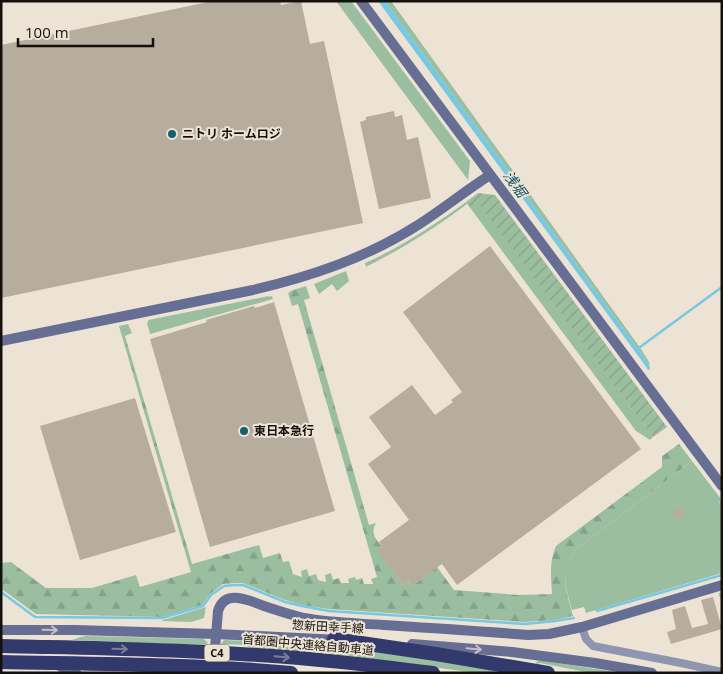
<svg xmlns="http://www.w3.org/2000/svg" width="723" height="674" viewBox="0 0 723 674" font-family="'Open Sans','Noto Sans JP',sans-serif">
<style>
.green{fill:#9abe9f}
.forest{fill:url(#forest-firs)}
.garden{fill:url(#garden-furrows)}
.water{fill:#77c8e2}
.lines{fill:none;stroke-linecap:round;stroke-linejoin:round}
.stream{stroke:#77c8e2;stroke-width:2.5}
.building{fill:#b7ad9f}
.street{stroke:#8e95af;stroke-width:8}
.secondary{stroke:#666e94;stroke-width:10}
.highway{stroke:#323a6d;stroke-width:14}
.highway-bridge{stroke:#323a6d;stroke-width:14}
.oneway{stroke:#c4c0c1}
.oneway2{stroke:#7d7e96}
.poi-dot{fill:#15606e;stroke:#ede3d4;stroke-width:2}
.labels{text-anchor:middle;stroke-width:4;stroke-linejoin:round;paint-order:stroke}
.shield{fill:#ede3d4;stroke:#555048;stroke-width:1}
.shield-label{font-size:11px;font-weight:bold;fill:#14110c}
.poi-label{font-size:12px;font-weight:bold;fill:#14110c;stroke:#ede3d4;text-anchor:start}
.street-label{font-size:12px;fill:#14110c;stroke:#ede3d4}
.water-label{font-size:14px;font-style:italic;fill:#0b5264;stroke:#ede3d4}
</style>
<defs>
<pattern id="forest-firs" width="22" height="20" patternUnits="userSpaceOnUse" patternTransform="scale(1.25)"><rect width="22" height="20" fill="#9abe9f"/><path d="M5 1l3.5 6h-7zM16 11l3.5 6h-7z" fill="#84a288"/></pattern>
<pattern id="garden-furrows" width="10" height="10" patternUnits="userSpaceOnUse" patternTransform="scale(1.25)"><rect width="10" height="10" fill="#9abe9f"/><path d="M-1 1l2-2M0 10L10 0M9 11l2-2" fill="none" stroke="#84a288"/></pattern>
</defs>
<rect width="100%" height="100%" fill="#ede3d4"/>
<g class="green">
<path d="M336,1h15l119,160 -2,19z"/>
<path d="M385,1h6l250,348 8,13 1,7 -2,-6z"/>
<path d="M466,202l1,2c-33,25 -64,44 -101,63l-1,-4c36,-16 69,-38 101,-61z"/>
<path d="M479,203l174,234 -3,3 -14,-9 -165,-222z"/>
<path d="M346,271l3,10 -12,10 -5,-7 -13,10 -5,-10z"/>
<path d="M269,296v1l3,-1 1,3 -123,35 -3,-11 1,-1v-2z"/>
<path d="M692,461l29,38 -3,2 4,6v66l-136,40 -2,-6 -12,3c-7,-25 -12,-36 3,-60z"/>
<path d="M206,607l-2,11 -13,4 -29,-1 1,-1z"/>
<path d="M86,636l118,3 3,3 1,3 -136,-5 9,-3z"/>
<path d="M224,640l126,6 173,27h-46l-143,-19 -85,-7 -4,-2 -24,-1z"/>
<path d="M537,661h7l79,12h-32l-51,-10 -4,1z"/>
</g>
<path class="forest" d="M306,286l4,12 -6,2 65,225 7,-2c-6,11 0,16 6,24l-4,4 25,34 5,-4 4,5 25,-19 17,23 65,5 33,-1c-1,-17 -3,-32 4,-48l106,-79v-11l17,-12 13,17 -117,89c-16,26 -9,39 -2,66l-19,4 -29,2 -197,-13 -26,-4 -17,-5 -42,-17h-8l-12,1 -13,10 -8,11 -40,12 -126,-3 -33,-24h-2v-27l10,-1 35,26h46l44,-13 4,12 51,-15 -72,-246 9,-2 4,9 -7,3 67,228 67,-19 4,13 17,-5 3,9 6,-1 4,13 9,3 -1,-6 6,-2 2,7 7,-2 2,6 8,2 -1,-7 6,-2 2,7 6,-2 2,5h8l-1,-4 7,-2 1,3 6,-2 2,6h9l-2,-5 6,-2 -79,-273 -6,2 -4,-13 2,-1v-1z"/>
<path class="garden" d="M478,193l17,2 172,232 -14,10 -174,-233 -8,5 -5,-7z"/>
<path class="water" d="M378,1h7l263,362 2,6 -2,1 -4,-6z"/>
<g class="lines">
<g class="stream">
<path d="M636,350l86,-63"/>
<path d="M719,500l3,4"/>
<path d="M1,592l34,25 127,1 41,-12 8,-11 13,-9 11,-1h8l42,17 17,4 27,5 196,13 30,-3 19,-3"/>
<path d="M720,594l2,6"/>
<path d="M597,611l125,-36"/>
</g>
</g>
<g class="building">
<path d="M213,1h67l1,4 20,-4 9,43 14,-3 39,182 -362,75v-253z"/>
<path d="M394,111l1,6 7,-2 5,25 11,-3 13,61 -52,11 -19,-87 6,-2v-3z"/>
<path d="M490,246l151,203 -184,136 -15,-21 -30,22 -4,-5 -5,4 -26,-34 5,-4 -3,-5 30,-22 -41,-56 23,-17 -22,-30 43,-32 23,30 18,-13 -2,-2 11,-8 -59,-80z"/>
<path d="M274,302l61,209 -125,36 -60,-208 57,-17 -1,-2 48,-14 1,2z"/>
<path d="M135,398l41,134 -96,28 -40,-134z"/>
<path d="M681,506l5,7 -7,6 -1,-2 -2,2 -4,-6z"/>
<path d="M713,597l9,32 -51,15 -4,-12 9,-3 -4,-19 13,-4 7,22 16,-4 -7,-24z"/>
</g>
<g class="lines">
<path class="street" d="M582,627l4,12 7,7 88,17 41,9"/>
<g class="secondary">
<path d="M361,1l361,485"/>
<path d="M1,341l252,-51c59,-14 113,-32 165,-65 25,-16 47,-34 72,-50"/>
<path d="M1,630h74l140,4 125,6"/>
<path d="M412,644l100,8 83,11 57,10"/>
<path d="M57,664l7,5 12,4"/>
<path d="M213,673l5,-62c7,-24 34,-9 49,-4 12,4 24,8 37,11 26,5 53,5 80,7 48,3 96,6 144,10l21,-1 33,-7 140,-42"/>
</g>
<path class="highway" d="M334,639l102,15 112,19"/>
<g class="highway-bridge">
<path d="M1,646c80,2 160,3 239,8 64,3 129,11 193,19"/>
<path d="M1,662c97,2 194,2 290,11"/>
</g>
</g>
<defs><path id="oneway-shaft" d="M-6 0H5M1.5-3L5.5 0L1.5 3" fill="none" stroke-width="1.6" stroke-linecap="round" stroke-linejoin="round" transform="scale(1.25)"/></defs>
<g class="oneway">
<use href="#oneway-shaft" transform="translate(50 630) rotate(1)"/>
<use href="#oneway-shaft" transform="translate(474 649) rotate(5)"/>
</g>
<g class="oneway2">
<use href="#oneway-shaft" transform="translate(120 649) rotate(1)"/>
<use href="#oneway-shaft" transform="translate(282 657) rotate(5)"/>
</g>
<g class="poi-dot">
<circle cx="172" cy="134" r="5"/>
<circle cx="244" cy="431" r="5"/>
</g>
<g class="labels">
<rect class="shield" x="204.5" y="644.5" width="25" height="17" rx="4"/>
<g class="shield-label">
<text x="217" y="657">C4</text>
</g>
<g class="poi-label">
<text x="182" y="138">ニトリ ホームロジ</text>
<text x="254" y="435">東日本急行</text>
</g>
<g class="street-label">
<text transform="translate(328 627) rotate(3)" y="4">惣新田幸手線</text>
<text transform="translate(308 645) rotate(5)" y="4">首都圏中央連絡自動車道</text>
</g>
<g class="water-label">
<text transform="translate(515 184) rotate(54)" y="5">浅堀</text>
</g>
</g>
<rect width="723" height="674" fill="none" stroke="#14110c" stroke-width="5"/>
<path d="M18 38v8h135v-8" fill="none" stroke="#14110c" stroke-width="2.5"/>
<text x="25" y="38" font-size="15" fill="#14110c" stroke="#ede3d4" stroke-width="4" paint-order="stroke">100 m</text>
</svg>
